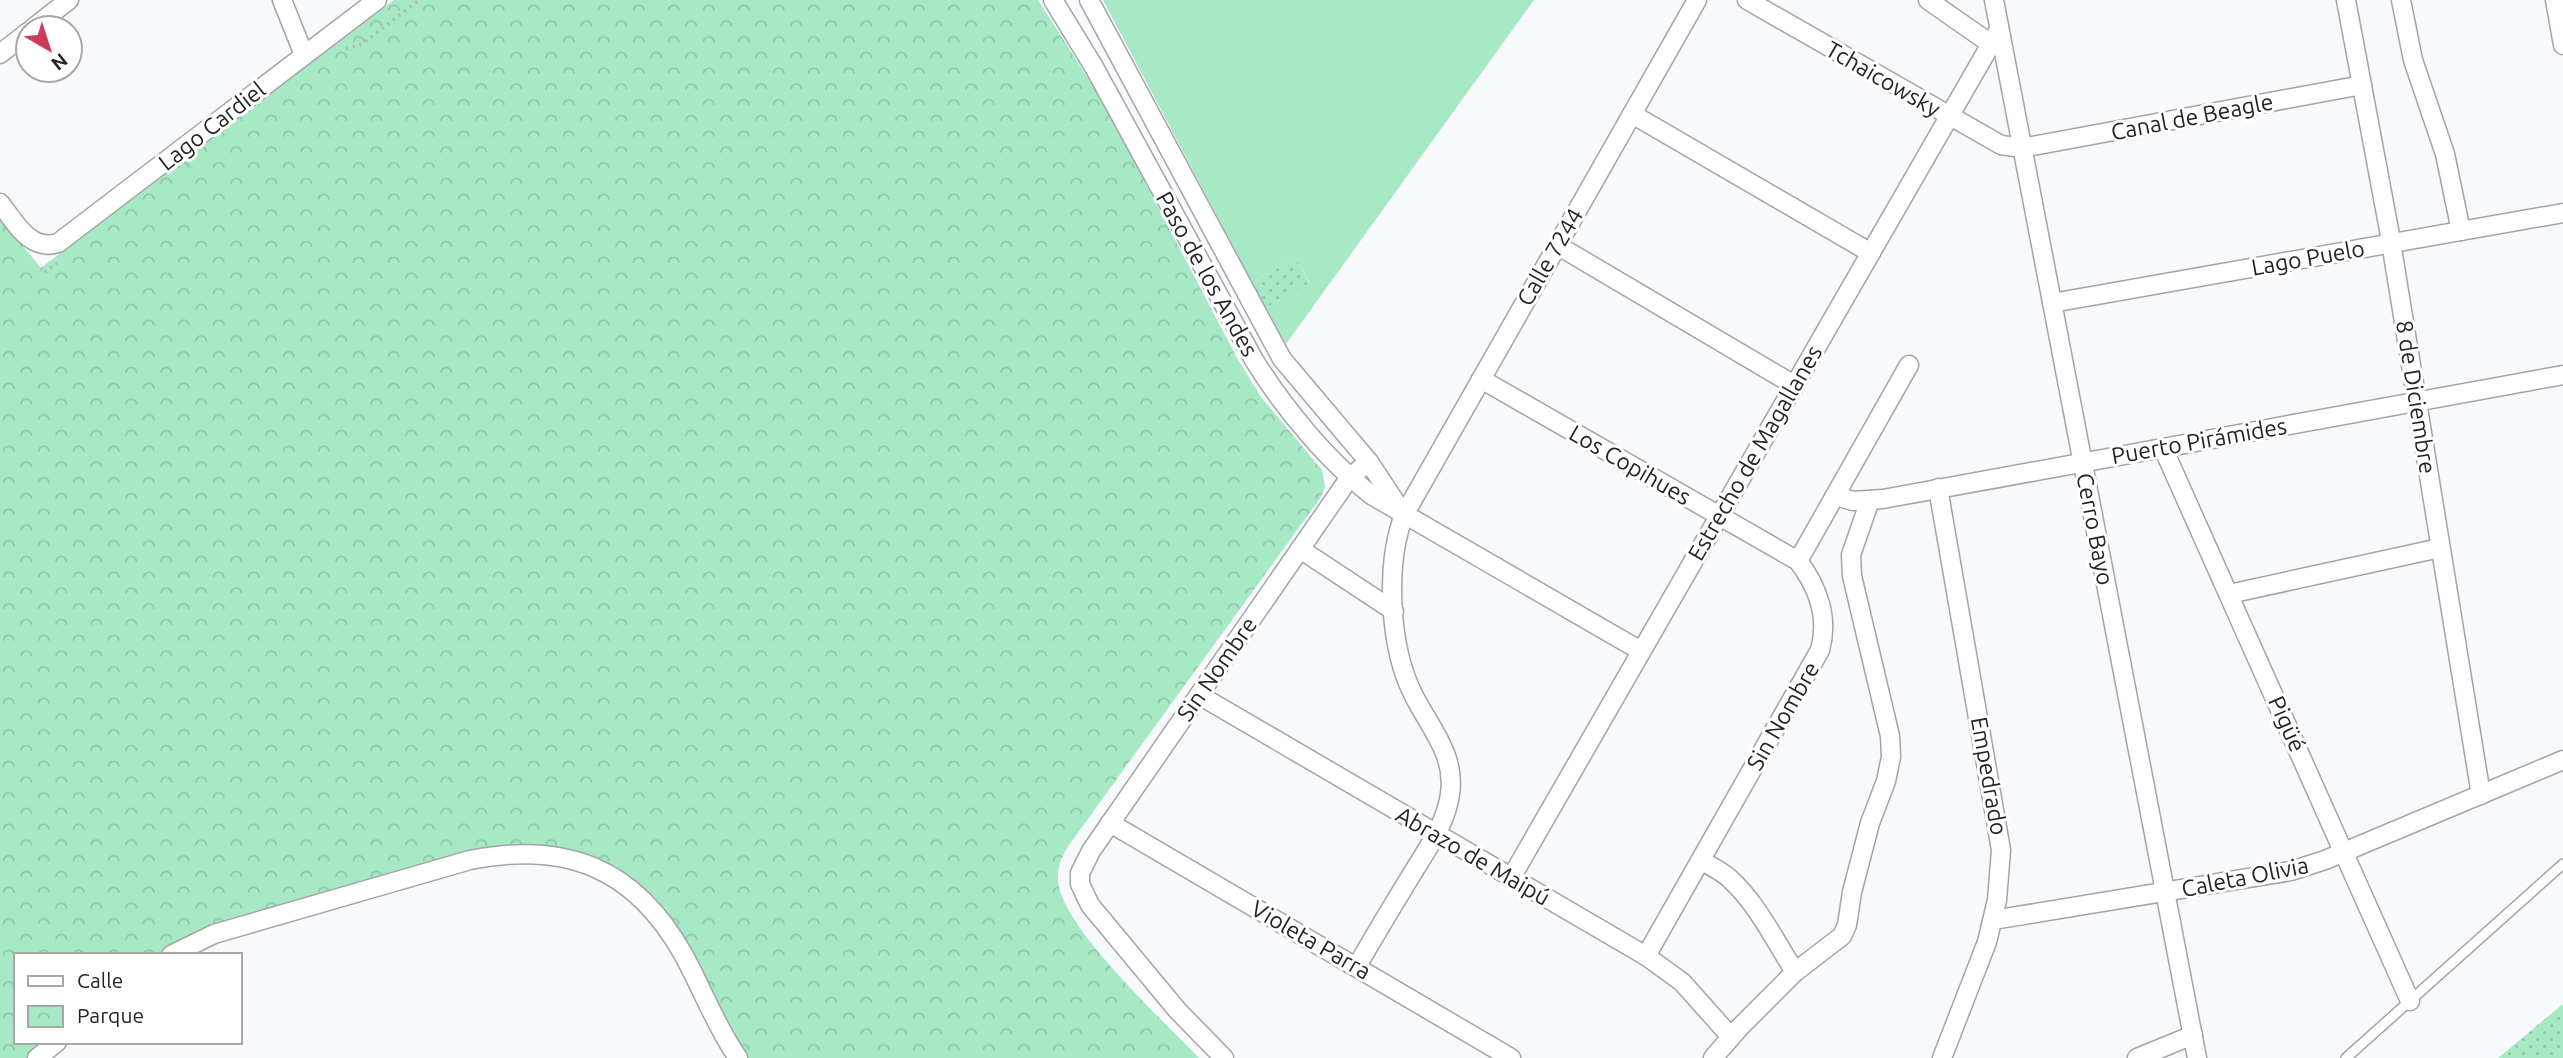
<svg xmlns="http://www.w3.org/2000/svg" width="2563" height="1058" viewBox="0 0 2563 1058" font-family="Ubuntu,sans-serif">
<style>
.grass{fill:url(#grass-dots)}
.park{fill:url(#park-crowns)}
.pitch{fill:#a7e8c5}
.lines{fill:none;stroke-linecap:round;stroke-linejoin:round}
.lane-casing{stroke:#a2a4a7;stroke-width:12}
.street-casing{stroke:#a2a4a7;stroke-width:21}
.path{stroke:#b4b6b8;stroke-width:3.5;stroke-dasharray:2 5;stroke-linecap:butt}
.lane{stroke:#fff;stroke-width:9}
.street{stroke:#fff;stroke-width:18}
.labels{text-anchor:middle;stroke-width:6;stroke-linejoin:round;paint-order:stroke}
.street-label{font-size:23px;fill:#232425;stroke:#fff}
</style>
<defs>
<pattern id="grass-dots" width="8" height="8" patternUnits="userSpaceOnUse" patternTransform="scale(1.75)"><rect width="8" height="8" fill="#a7e8c5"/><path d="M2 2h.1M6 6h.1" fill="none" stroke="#8fc7a9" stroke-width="1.8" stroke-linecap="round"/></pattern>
<pattern id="park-crowns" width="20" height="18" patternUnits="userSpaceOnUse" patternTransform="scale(1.75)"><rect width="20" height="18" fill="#a7e8c5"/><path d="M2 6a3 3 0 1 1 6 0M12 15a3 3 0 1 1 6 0" fill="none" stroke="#8fc7a9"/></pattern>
</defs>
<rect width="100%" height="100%" fill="#f7f9fc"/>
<g class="grass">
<path d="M1296,258l14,26 -44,24 -14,-26z"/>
<path d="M2563,1004v54h-65z"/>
</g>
<path class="park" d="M394,0h644l64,100 135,258 24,39 61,73 3,17 -4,10 -252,348c-7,11 -12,22 -11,36 4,47 107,141 141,177h-461l-72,-130 -69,-60 -93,-15 -333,102h-155v87h40l-19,16h-37v-840l41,50 263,-202z"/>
<path class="pitch" d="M1103,0h431l-248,344 -20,-36 44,-25 -14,-25 -44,24z"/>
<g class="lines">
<g class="lane-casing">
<path id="lane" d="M2346,1058l217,-194"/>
</g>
<g class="street-casing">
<g id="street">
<path d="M282,0l22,55"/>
<path d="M1053,0l41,67 160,293c29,47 75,103 119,136l268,155"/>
<path d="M1089,0l193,359 87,103 31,47"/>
<path d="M1747,0l254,145 21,3 340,-63"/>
<path d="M1928,0l63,44"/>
<path d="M1994,0l203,1058"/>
<path d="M2346,0l43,230 92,565"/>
<path d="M2401,0l12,60 32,94 16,77"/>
<path d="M2555,0l8,45"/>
<path d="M33,28l36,-28"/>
<path d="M0,54l28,-22"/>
<path d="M1632,114l239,139"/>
<path d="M0,203c15,19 30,49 58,40l319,-243"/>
<path d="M1557,245l237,140"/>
<path d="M2052,303l511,-90"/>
<path d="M1481,379l317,182c20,26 31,57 22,89l-174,306"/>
<path d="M2163,448l247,553"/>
<path d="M1938,488l63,362 -4,50 -10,42 -45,116"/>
<path d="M1836,496l17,5 30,-2 680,-124"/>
<path d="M1300,549l94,62"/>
<path d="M1798,561l111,-196"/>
<path d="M2229,594l211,-46"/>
<path d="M1199,695l447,261 36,26 49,55"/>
<path d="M1110,823l401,235"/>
<path d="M1701,860c9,6 20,11 28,18 28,25 46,63 66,94"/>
<path d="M1511,878l488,-848"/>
<path d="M1993,920l298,-49 34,-11 238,-100"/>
<path d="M171,955l43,-21 256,-74c95,-19 164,7 213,94 19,34 32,71 55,104"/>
<path d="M1357,966c18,-31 36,-61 55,-92 15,-25 34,-50 38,-80 6,-39 -20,-66 -36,-98 -25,-48 -29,-131 -10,-181l293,-515"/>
<path d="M37,1058l20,-16"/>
<path d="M1224,1058l-46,-47 -88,-106 -10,-21v-11l11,-22 259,-374 19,-15"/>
<path d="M1713,1058l26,-30 56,-56 47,-36 5,-11 5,-33 18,-69 16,-42 5,-24 -1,-21 -38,-160 -1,-21 19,-55"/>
<path d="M2137,1058l56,-23"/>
</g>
</g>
<g class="path">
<path d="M346,49l16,-5 57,-44"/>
<path d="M41,268l3,5 13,-10"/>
</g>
<use href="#lane" class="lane"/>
<use href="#street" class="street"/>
</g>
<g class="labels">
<g class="street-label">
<text transform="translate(1883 79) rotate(30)" y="8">Tchaicowsky</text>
<text transform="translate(2192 117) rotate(-11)" y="8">Canal de Beagle</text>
<text transform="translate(212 126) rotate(-38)" y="8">Lago Cardiel</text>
<text transform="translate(1550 257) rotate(-60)" y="8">Calle 7244</text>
<text transform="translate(2308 258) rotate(-10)" y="8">Lago Puelo</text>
<text transform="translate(1207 274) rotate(61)" y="8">Paso de los Andes</text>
<text transform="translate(2416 397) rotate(81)" y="8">8 de Diciembre</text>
<text transform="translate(2199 441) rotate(-10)" y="8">Puerto Pirámides</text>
<text transform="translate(1755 453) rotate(-60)" y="8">Estrecho de Magallanes</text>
<text transform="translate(1630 465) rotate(30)" y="8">Los Copihues</text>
<text transform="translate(2095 529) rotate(79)" y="8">Cerro Bayo</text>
<text transform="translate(1217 669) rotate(-55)" y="8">Sin Nombre</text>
<text transform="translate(1783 716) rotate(-60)" y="8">Sin Nombre</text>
<text transform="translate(2287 724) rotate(66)" y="8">Pigüé</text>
<text transform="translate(1989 776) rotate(80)" y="8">Empedrado</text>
<text transform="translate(1473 856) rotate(30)" y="8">Abrazo de Maipú</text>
<text transform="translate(2245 877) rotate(-11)" y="8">Caleta Olivia</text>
<text transform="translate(1311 940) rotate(30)" y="8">Violeta Parra</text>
</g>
</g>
<rect x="14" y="953" width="228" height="91" fill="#ffffff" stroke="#a7a7a8" stroke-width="2"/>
<rect x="28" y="976" width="35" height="10" fill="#ffffff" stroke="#a7a7a8" stroke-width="2"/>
<text x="77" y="988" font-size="21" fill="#232425">Calle</text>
<rect x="28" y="1006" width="35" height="21" fill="url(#park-crowns)" stroke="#a7a7a8" stroke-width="2"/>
<text x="77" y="1023" font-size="21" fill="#232425">Parque</text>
<g transform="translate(49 49) rotate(141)"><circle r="33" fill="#ffffff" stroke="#a7a7a8" stroke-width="2"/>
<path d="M0-5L12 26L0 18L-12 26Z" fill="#cb3b5a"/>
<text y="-10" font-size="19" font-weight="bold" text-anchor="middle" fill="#232425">N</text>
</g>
</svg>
